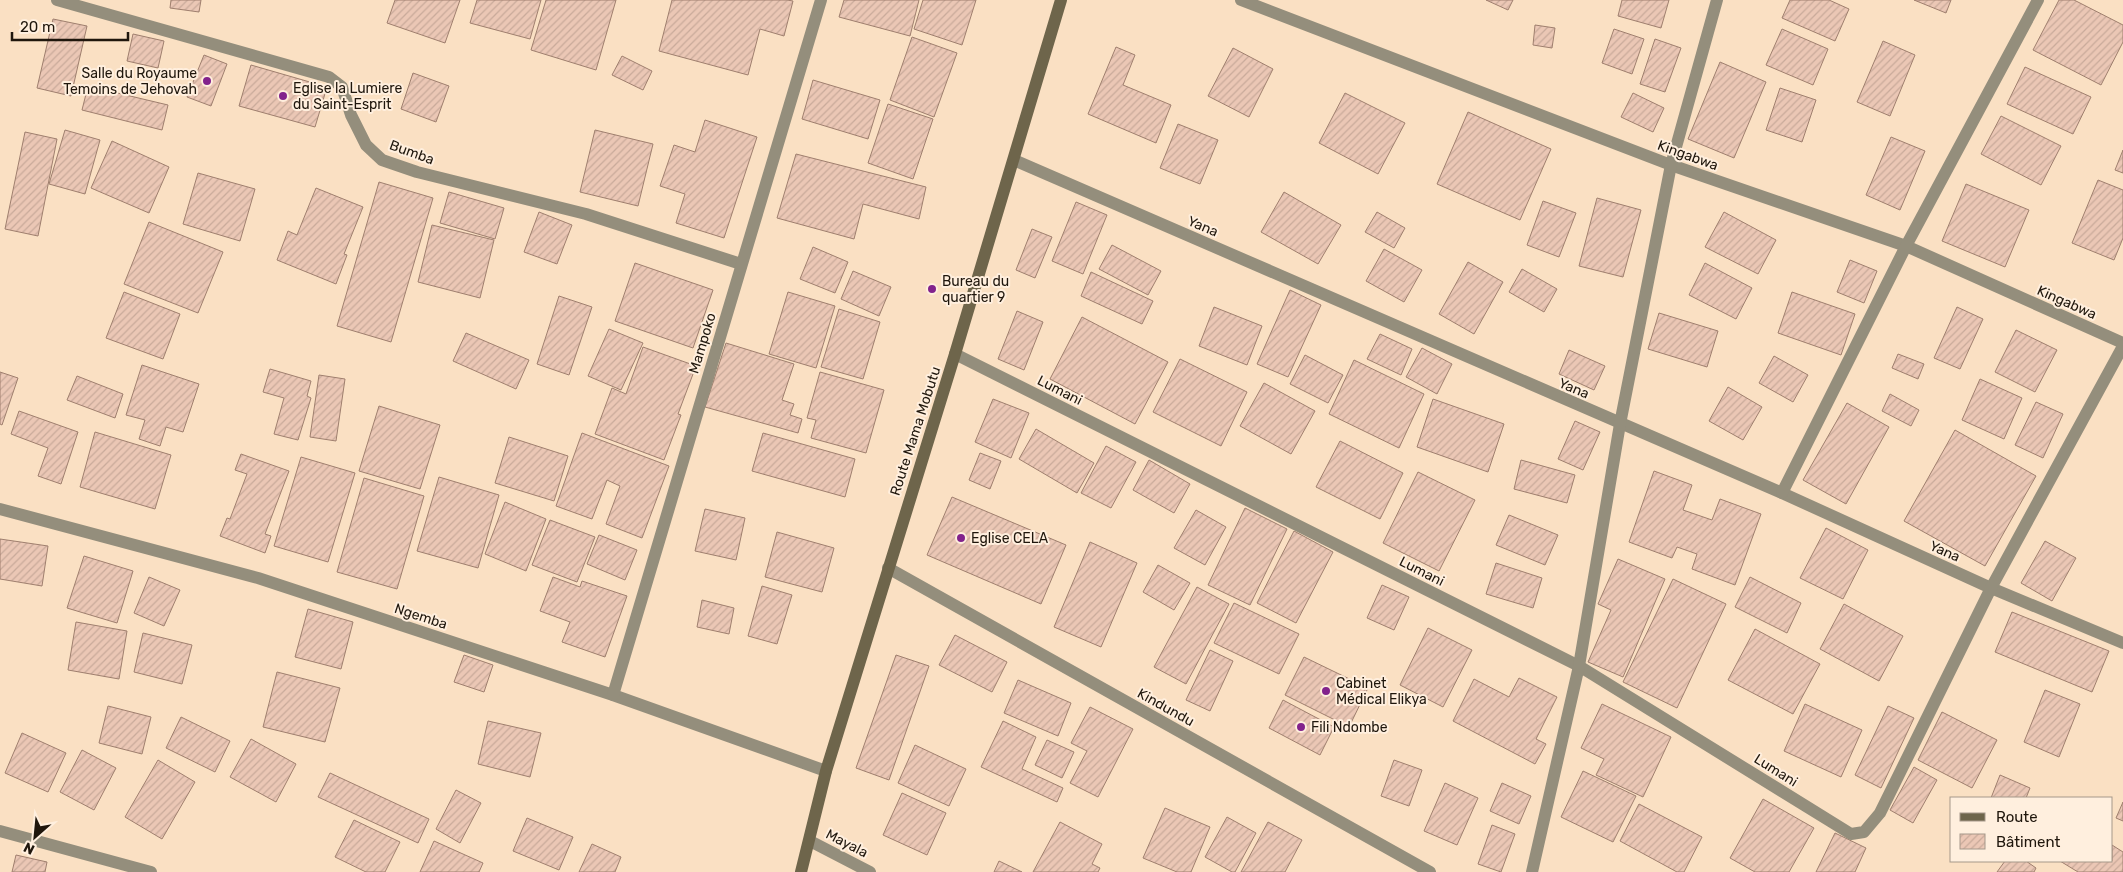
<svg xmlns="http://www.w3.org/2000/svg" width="2123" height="872" viewBox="0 0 2123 872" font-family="Rubik,sans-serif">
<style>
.building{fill:url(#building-hatch);stroke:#9f7f6e}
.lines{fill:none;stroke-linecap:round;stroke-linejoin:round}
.street{stroke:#948e7c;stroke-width:12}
.secondary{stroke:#6e654b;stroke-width:12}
.poi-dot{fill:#82228c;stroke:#ffefde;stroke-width:2}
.labels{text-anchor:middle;stroke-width:4;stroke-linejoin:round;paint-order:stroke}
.poi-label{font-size:14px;fill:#1f160c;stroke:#ffefde;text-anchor:start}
.street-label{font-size:14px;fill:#1f160c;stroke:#ffefde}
</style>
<defs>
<pattern id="building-hatch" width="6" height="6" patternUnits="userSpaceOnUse" patternTransform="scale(1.25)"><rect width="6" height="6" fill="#ebc7b5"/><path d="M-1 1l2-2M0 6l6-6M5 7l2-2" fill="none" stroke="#c9aa9a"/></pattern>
</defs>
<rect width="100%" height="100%" fill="#fae0c3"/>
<g class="building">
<path d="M171,0h30l-2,12 -29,-4z"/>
<path d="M395,0h65l-15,43 -58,-20z"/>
<path d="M477,0h64l-11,39 -60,-16z"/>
<path d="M546,0h70l-20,70 -65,-20z"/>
<path d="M672,0h115l6,1 -9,35 -24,-7 -12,46 -89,-24z"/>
<path d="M844,0h75l-9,36 -71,-19z"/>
<path d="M923,0h53l-14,45 -48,-16z"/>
<path d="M1486,0h27l-5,10z"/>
<path d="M1622,0h47l-8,28 -43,-12z"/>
<path d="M1790,0h39l20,9 -14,32 -53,-23z"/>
<path d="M1914,0h37l-5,13z"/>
<path d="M2059,0h15l49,25v17l-22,43 -68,-35z"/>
<path d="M53,19l34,7 -16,70 -34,-8z"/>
<path d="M1535,25l20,3 -3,20 -19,-3z"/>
<path d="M1614,29l30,10 -12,35 -30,-11z"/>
<path d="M1782,29l46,20 -15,36 -47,-20z"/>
<path d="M133,34l31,7 -6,27 -31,-7z"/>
<path d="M912,37l45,16 -23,64 -44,-17z"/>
<path d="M1655,39l26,9 -16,44 -25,-8z"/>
<path d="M1883,41l32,14 -25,61 -33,-14z"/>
<path d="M1116,47l19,8 -12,30 48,20 -15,38 -68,-29z"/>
<path d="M1233,48l40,21 -24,48 -41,-21z"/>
<path d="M204,55l23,9 -16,42 -24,-9z"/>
<path d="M622,56l30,15 -9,19 -31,-15z"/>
<path d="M1720,62l46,20 -32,76 -46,-19z"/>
<path d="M251,65l76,22 -12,40 -76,-21z"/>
<path d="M2025,67l66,30 -18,37 -66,-30z"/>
<path d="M413,73l36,13 -13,36 -35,-13z"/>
<path d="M813,80l67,20 -12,39 -66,-20z"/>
<path d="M88,86l80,19 -6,25 -80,-20z"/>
<path d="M1780,88l36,12 -14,42 -36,-12z"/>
<path d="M1345,93l60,30 -27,51 -59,-31z"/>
<path d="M1633,93l31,15 -11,24 -32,-15z"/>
<path d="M888,104l45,15 -20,60 -45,-16z"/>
<path d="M1468,112l83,37 -31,71 -83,-36z"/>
<path d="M2001,116l60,30 -20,39 -60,-31z"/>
<path d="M705,120l52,17 -33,101 -48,-15 9,-29 -25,-8 14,-41 21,7z"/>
<path d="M1178,124l40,16 -18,44 -40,-16z"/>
<path d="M65,130l35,10 -15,54 -36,-10z"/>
<path d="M595,130l58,14 -15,62 -58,-14z"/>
<path d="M25,132l32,7 -19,97 -33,-7z"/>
<path d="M1891,137l34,14 -25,59 -34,-15z"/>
<path d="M112,141l57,26 -20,46 -58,-25z"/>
<path d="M2123,150v23l-8,-3z"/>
<path d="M796,154l130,33 -7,32 -56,-15 -9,35 -77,-21z"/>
<path d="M198,173l57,16 -15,52 -57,-17z"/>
<path d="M2098,180l25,10v48l-9,22 -42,-17z"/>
<path d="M379,182l54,16 -42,144 -54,-16z"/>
<path d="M1966,184l63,26 -24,57 -63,-26z"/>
<path d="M316,188l47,19 -19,47 3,1 -11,29 -59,-24 11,-29 9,4z"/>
<path d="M449,192l55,16 -9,31 -55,-16z"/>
<path d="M1284,192l57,33 -23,39 -57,-32z"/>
<path d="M1597,198l44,12 -18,67 -44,-11z"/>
<path d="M1543,201l33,12 -17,44 -32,-12z"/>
<path d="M1076,202l31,13 -24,59 -31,-13z"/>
<path d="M539,212l33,13 -15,39 -33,-12z"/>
<path d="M1377,212l28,16 -11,20 -29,-16z"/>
<path d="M1724,212l52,28 -18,34 -53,-27z"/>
<path d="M149,222l74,30 -25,61 -74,-29z"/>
<path d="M432,225l62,15 -14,58 -62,-16z"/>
<path d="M1032,229l20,8 -17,41 -19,-8z"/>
<path d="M1112,245l49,26 -13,24 -49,-26z"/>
<path d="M813,247l35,15 -13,31 -35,-14z"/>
<path d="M1384,249l38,21 -18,32 -38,-21z"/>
<path d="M1850,260l27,11 -13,32 -27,-11z"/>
<path d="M1468,262l35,20 -29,52 -35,-20z"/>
<path d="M635,263l78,27 -20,58 -78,-27z"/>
<path d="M1705,263l47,25 -16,31 -47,-24z"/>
<path d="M1522,269l35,20 -13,23 -35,-20z"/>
<path d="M853,271l38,16 -12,29 -38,-17z"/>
<path d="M1091,272l62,29 -11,23 -61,-28z"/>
<path d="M1290,290l31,15 -33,72 -31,-13z"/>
<path d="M124,292l56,22 -17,45 -57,-21z"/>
<path d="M788,292l47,14 -19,62 -47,-14z"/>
<path d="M1792,292l63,22 -14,41 -63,-22z"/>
<path d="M559,296l33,11 -23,68 -32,-11z"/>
<path d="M1214,307l48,19 -15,39 -48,-19z"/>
<path d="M1957,307l26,12 -23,50 -26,-11z"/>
<path d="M839,309l41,13 -17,57 -42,-12z"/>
<path d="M1017,311l26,11 -19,48 -26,-11z"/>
<path d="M1659,313l59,18 -11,36 -59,-18z"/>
<path d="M1082,317l86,45 -33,62 -85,-45z"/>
<path d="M609,329l34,14 -22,47 -33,-14z"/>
<path d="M2016,330l41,20 -22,42 -40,-20z"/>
<path d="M466,333l63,27 -13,29 -63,-28z"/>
<path d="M1380,334l32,15 -11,26 -34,-16z"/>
<path d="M726,343l68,21 -12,36 12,4 -4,11 12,4 -4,14 -93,-26z"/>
<path d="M643,347l53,19 -18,48 3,1 -17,45 -69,-26 17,-46 14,6z"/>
<path d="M1422,348l30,16 -15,30 -31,-17z"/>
<path d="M1569,350l36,16 -11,24 -35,-16z"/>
<path d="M1898,354l26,10 -6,15 -26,-11z"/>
<path d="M1305,355l38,20 -15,28 -38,-19z"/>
<path d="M1774,356l34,19 -15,27 -34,-19z"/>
<path d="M1180,359l67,33 -26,54 -68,-34z"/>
<path d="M1354,360l70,34 -25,54 -70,-34z"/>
<path d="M142,365l57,19 -16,48 -17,-5 -6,19 -21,-7 6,-19 -19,-5z"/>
<path d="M270,369l41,12 -4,15 4,2 -13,42 -24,-6 10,-36 -21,-6z"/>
<path d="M0,372l18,6 -16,47 -2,-1z"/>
<path d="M820,372l64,18 -18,63 -55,-15 5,-18 -9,-2z"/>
<path d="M319,375l26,4 -9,62 -26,-4z"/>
<path d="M77,376l46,18 -8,24 -48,-18z"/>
<path d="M1980,379l42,19 -18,41 -42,-19z"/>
<path d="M1264,383l51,28 -24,43 -51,-28z"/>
<path d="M1728,387l34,20 -19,33 -34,-19z"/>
<path d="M1890,394l29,16 -8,16 -29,-15z"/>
<path d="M993,399l36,14 -18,45 -36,-16z"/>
<path d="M1433,399l71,25 -16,48 -71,-25z"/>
<path d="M2036,402l27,12 -20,44 -28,-13z"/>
<path d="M1847,403l42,24 -43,77 -43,-24z"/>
<path d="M379,406l61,19 -20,64 -61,-18z"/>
<path d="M19,411l59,21 -17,52 -23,-8 10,-28 -37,-14z"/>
<path d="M1575,421l25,11 -17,38 -25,-11z"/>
<path d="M1036,429l58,34 -17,30 -58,-34z"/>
<path d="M1955,430l81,46 -51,90 -81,-45z"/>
<path d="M95,432l76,23 -16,54 -75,-22z"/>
<path d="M582,433l87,33 -27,72 -36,-14 14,-38 -13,-6 -15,39 -36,-13z"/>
<path d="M763,433l92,26 -10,38 -93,-26z"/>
<path d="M509,437l59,19 -14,45 -59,-18z"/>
<path d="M1340,441l63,32 -23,46 -64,-32z"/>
<path d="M1106,446l30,16 -25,46 -30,-15z"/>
<path d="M980,453l21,8 -11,28 -21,-9z"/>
<path d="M241,454l48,17 -24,63 6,2 -6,17 -45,-17 7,-18 3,1 17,-45 -12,-4z"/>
<path d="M301,457l54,16 -27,89 -54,-16z"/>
<path d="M1149,460l41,24 -16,29 -41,-23z"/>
<path d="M1521,460l54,15 -8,28 -53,-14z"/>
<path d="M1654,471l38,14 -9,25 29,10 8,-21 41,15 -26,71 -43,-16 5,-15 -20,-7 -5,11 -43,-16z"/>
<path d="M1418,472l57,28 -36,71 -56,-28z"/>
<path d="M439,477l60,18 -21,73 -61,-17z"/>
<path d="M364,478l60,18 -27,93 -60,-17z"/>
<path d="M952,497l114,48 -25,59 -114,-49z"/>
<path d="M505,502l41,17 -20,52 -41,-17z"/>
<path d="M1245,508l42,21 -37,76 -42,-20z"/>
<path d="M705,509l40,9 -9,42 -41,-9z"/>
<path d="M1196,510l30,17 -21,38 -31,-17z"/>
<path d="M1509,515l49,20 -13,30 -49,-20z"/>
<path d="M550,520l45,17 -18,45 -45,-17z"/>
<path d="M1826,528l42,22 -25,49 -43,-21z"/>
<path d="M1294,531l39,21 -37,71 -39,-20z"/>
<path d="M777,532l57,16 -12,44 -57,-15z"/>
<path d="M599,535l38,15 -12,30 -38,-16z"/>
<path d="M0,539l48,7 -6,40 -42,-7z"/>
<path d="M2045,541l31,17 -24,43 -31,-18z"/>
<path d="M1090,542l47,21 -36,84 -47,-20z"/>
<path d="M84,556l49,15 -16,52 -50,-15z"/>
<path d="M1618,559l47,20 -42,98 -35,-15 23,-52 -13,-6z"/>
<path d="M1496,563l46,15 -9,30 -47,-14z"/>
<path d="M1158,565l32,18 -16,27 -31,-18z"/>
<path d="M149,577l31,13 -16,36 -30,-13z"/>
<path d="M553,577l27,10 2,-6 45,15 -22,61 -43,-15 8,-20 -30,-11z"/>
<path d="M1750,577l51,26 -14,30 -52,-26z"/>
<path d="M1673,579l53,25 -49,104 -54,-26z"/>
<path d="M1382,585l27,12 -15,33 -27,-12z"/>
<path d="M762,586l30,9 -15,49 -29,-8z"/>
<path d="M1197,587l32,17 -43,80 -32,-17z"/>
<path d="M702,600l32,8 -5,26 -32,-7z"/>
<path d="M1234,603l65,31 -20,40 -65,-31z"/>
<path d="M1844,604l59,32 -24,45 -59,-32z"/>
<path d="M308,609l45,13 -12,47 -46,-12z"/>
<path d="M2012,612l97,39 -17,41 -97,-40z"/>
<path d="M76,622l51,9 -8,48 -51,-9z"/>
<path d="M1428,628l44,22 -29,57 -43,-22z"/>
<path d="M1755,629l65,35 -27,50 -65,-34z"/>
<path d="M143,633l49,12 -10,39 -48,-12z"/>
<path d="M955,635l52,27 -15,30 -53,-27z"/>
<path d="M1210,650l23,11 -23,50 -24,-11z"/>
<path d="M464,655l29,10 -9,27 -30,-10z"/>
<path d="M896,655l33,11 -40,114 -33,-12z"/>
<path d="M1304,657l64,31 -19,39 -64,-32z"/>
<path d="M277,672l63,16 -15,54 -62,-15z"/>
<path d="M1519,678l38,19 -21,42 10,5 -11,20 -82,-43 21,-42 35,18z"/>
<path d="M1018,680l53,23 -13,33 -54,-23z"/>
<path d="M2045,690l35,14 -21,53 -35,-15z"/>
<path d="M1283,700l51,27 -14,28 -51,-27z"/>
<path d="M1602,704l69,33 -28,60 -47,-22 8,-16 -23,-11z"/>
<path d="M1805,704l57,26 -21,47 -57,-26z"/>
<path d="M108,706l43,11 -9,37 -43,-11z"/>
<path d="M1888,706l26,12 -33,70 -26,-13z"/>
<path d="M1090,707l43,22 -35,68 -28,-14 17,-32 -16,-8z"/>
<path d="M1942,712l55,28 -25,48 -54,-28z"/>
<path d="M181,717l49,24 -15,31 -49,-24z"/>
<path d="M488,721l53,12 -11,44 -52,-13z"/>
<path d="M1003,721l33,16 -14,32 41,19 -6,14 -76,-35z"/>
<path d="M22,733l44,20 -18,39 -43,-19z"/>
<path d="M251,739l45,25 -20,38 -46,-25z"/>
<path d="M1047,740l27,12 -12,26 -27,-13z"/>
<path d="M915,745l51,24 -17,37 -51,-23z"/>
<path d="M82,750l34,18 -22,42 -34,-18z"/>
<path d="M158,760l37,22 -33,57 -37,-22z"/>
<path d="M1394,760l28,10 -13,36 -28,-10z"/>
<path d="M1914,767l23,13 -24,43 -23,-13z"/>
<path d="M1583,771l53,25 -23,46 -52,-25z"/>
<path d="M330,773l99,46 -11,24 -100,-46z"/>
<path d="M2000,775l30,13 -4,10h-35z"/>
<path d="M1445,783l33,15 -21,47 -33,-14z"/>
<path d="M1502,783l29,13 -12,28 -29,-13z"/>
<path d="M456,790l25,13 -21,40 -24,-14z"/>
<path d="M902,793l44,20 -19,42 -44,-20z"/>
<path d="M1763,799l51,29 -25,44h-34l-25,-14z"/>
<path d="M2123,802v19l-7,-3z"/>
<path d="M1639,804l63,33 -18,35h-7l-57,-31z"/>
<path d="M1165,808l45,19 -19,45h-14l-34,-14z"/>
<path d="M1227,817l29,16 -21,39h-3l-27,-15z"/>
<path d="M527,818l46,19 -14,33 -46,-19z"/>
<path d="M354,820l46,22 -15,30h-19l-31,-15z"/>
<path d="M1060,822l42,22 -10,20 8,4 -2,4h-65z"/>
<path d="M1268,822l34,18 -17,32h-44z"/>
<path d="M1492,825l23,9 -14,38 -23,-8z"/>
<path d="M1835,833l31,15 -11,24h-39z"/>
<path d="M434,841l49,22 -4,9h-59z"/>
<path d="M592,844l29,13 -6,15h-36z"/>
<path d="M2112,845l11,7v20h-45l-18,-11h52z"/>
<path d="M16,855l31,7 -2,10h-33z"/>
<path d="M999,861l23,11h-28z"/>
<path d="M2005,861h21l10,7 -2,4h-37z"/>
</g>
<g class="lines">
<g class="street">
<path d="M57,0l272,77 13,10 9,28 15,30 16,15 35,12 169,42 155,50"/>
<path d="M1241,0l430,165 235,81 217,97"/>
<path d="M1014,160l768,333 209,95 132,55"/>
<path d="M955,354l624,312 272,168 13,-2 16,-19 111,-225 132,-242"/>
<path d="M1782,493l124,-247 132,-246"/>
<path d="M0,509l258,69 355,117 213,76"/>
<path d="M888,568l542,304"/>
<path d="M613,695l208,-695"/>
<path d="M0,831l151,41"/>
<path d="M810,841l60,31"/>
<path d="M1532,872l47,-206 41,-242 51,-259 46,-165"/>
</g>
<path class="secondary" d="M801,872l25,-101 129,-417 106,-354"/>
</g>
<g class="poi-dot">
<circle cx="207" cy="81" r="5"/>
<circle cx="283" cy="96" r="5"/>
<circle cx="932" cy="289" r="5"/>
<circle cx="961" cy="538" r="5"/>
<circle cx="1326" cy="691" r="5"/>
<circle cx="1301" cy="727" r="5"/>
</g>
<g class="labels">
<g class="poi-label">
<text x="197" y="78" text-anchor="end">Salle du Royaume<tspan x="197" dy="16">Temoins de Jehovah</tspan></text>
<text x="293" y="93">Eglise la Lumiere<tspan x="293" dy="16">du Saint-Esprit</tspan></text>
<text x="942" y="286">Bureau du<tspan x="942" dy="16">quartier 9</tspan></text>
<text x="971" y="543">Eglise CELA</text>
<text x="1336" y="688">Cabinet<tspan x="1336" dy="16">Médical Elikya</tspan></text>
<text x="1311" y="732">Fili Ndombe</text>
</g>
<g class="street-label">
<text transform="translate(412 152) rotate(20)" y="5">Bumba</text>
<text transform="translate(1688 155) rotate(20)" y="5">Kingabwa</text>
<text transform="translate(1203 226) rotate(23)" y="5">Yana</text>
<text transform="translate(2067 302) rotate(24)" y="5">Kingabwa</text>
<text transform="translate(702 343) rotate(-73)" y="5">Mampoko</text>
<text transform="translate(1574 388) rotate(23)" y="5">Yana</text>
<text transform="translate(1060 390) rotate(27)" y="5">Lumani</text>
<text transform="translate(915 431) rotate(-72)" y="5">Route Mama Mobutu</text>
<text transform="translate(1945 551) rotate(24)" y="5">Yana</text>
<text transform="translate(1422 571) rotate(27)" y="5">Lumani</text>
<text transform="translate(421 616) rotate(18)" y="5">Ngemba</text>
<text transform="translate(1166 707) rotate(29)" y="5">Kindundu</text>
<text transform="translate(1776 770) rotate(32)" y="5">Lumani</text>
<text transform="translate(847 843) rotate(27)" y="5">Mayala</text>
</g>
</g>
<rect x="1950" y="797" width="162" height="65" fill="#ffefde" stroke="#a5988a"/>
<rect x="1960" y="813" width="25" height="8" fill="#6e654b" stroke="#a5988a"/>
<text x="1996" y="822" font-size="15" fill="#1f160c">Route</text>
<rect x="1960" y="834" width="25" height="15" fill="url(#building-hatch)" stroke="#a5988a"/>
<text x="1996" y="847" font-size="15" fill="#1f160c">Bâtiment</text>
<g transform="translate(35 837) rotate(207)" stroke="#ffefde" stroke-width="4" paint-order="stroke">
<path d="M0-4L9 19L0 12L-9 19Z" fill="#1f160c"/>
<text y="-8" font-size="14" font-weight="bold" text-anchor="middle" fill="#1f160c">N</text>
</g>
<path d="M12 32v8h116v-8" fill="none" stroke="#1f160c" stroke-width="2.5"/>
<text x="20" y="32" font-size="15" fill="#1f160c" stroke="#ffefde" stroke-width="4" paint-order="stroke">20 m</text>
</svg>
